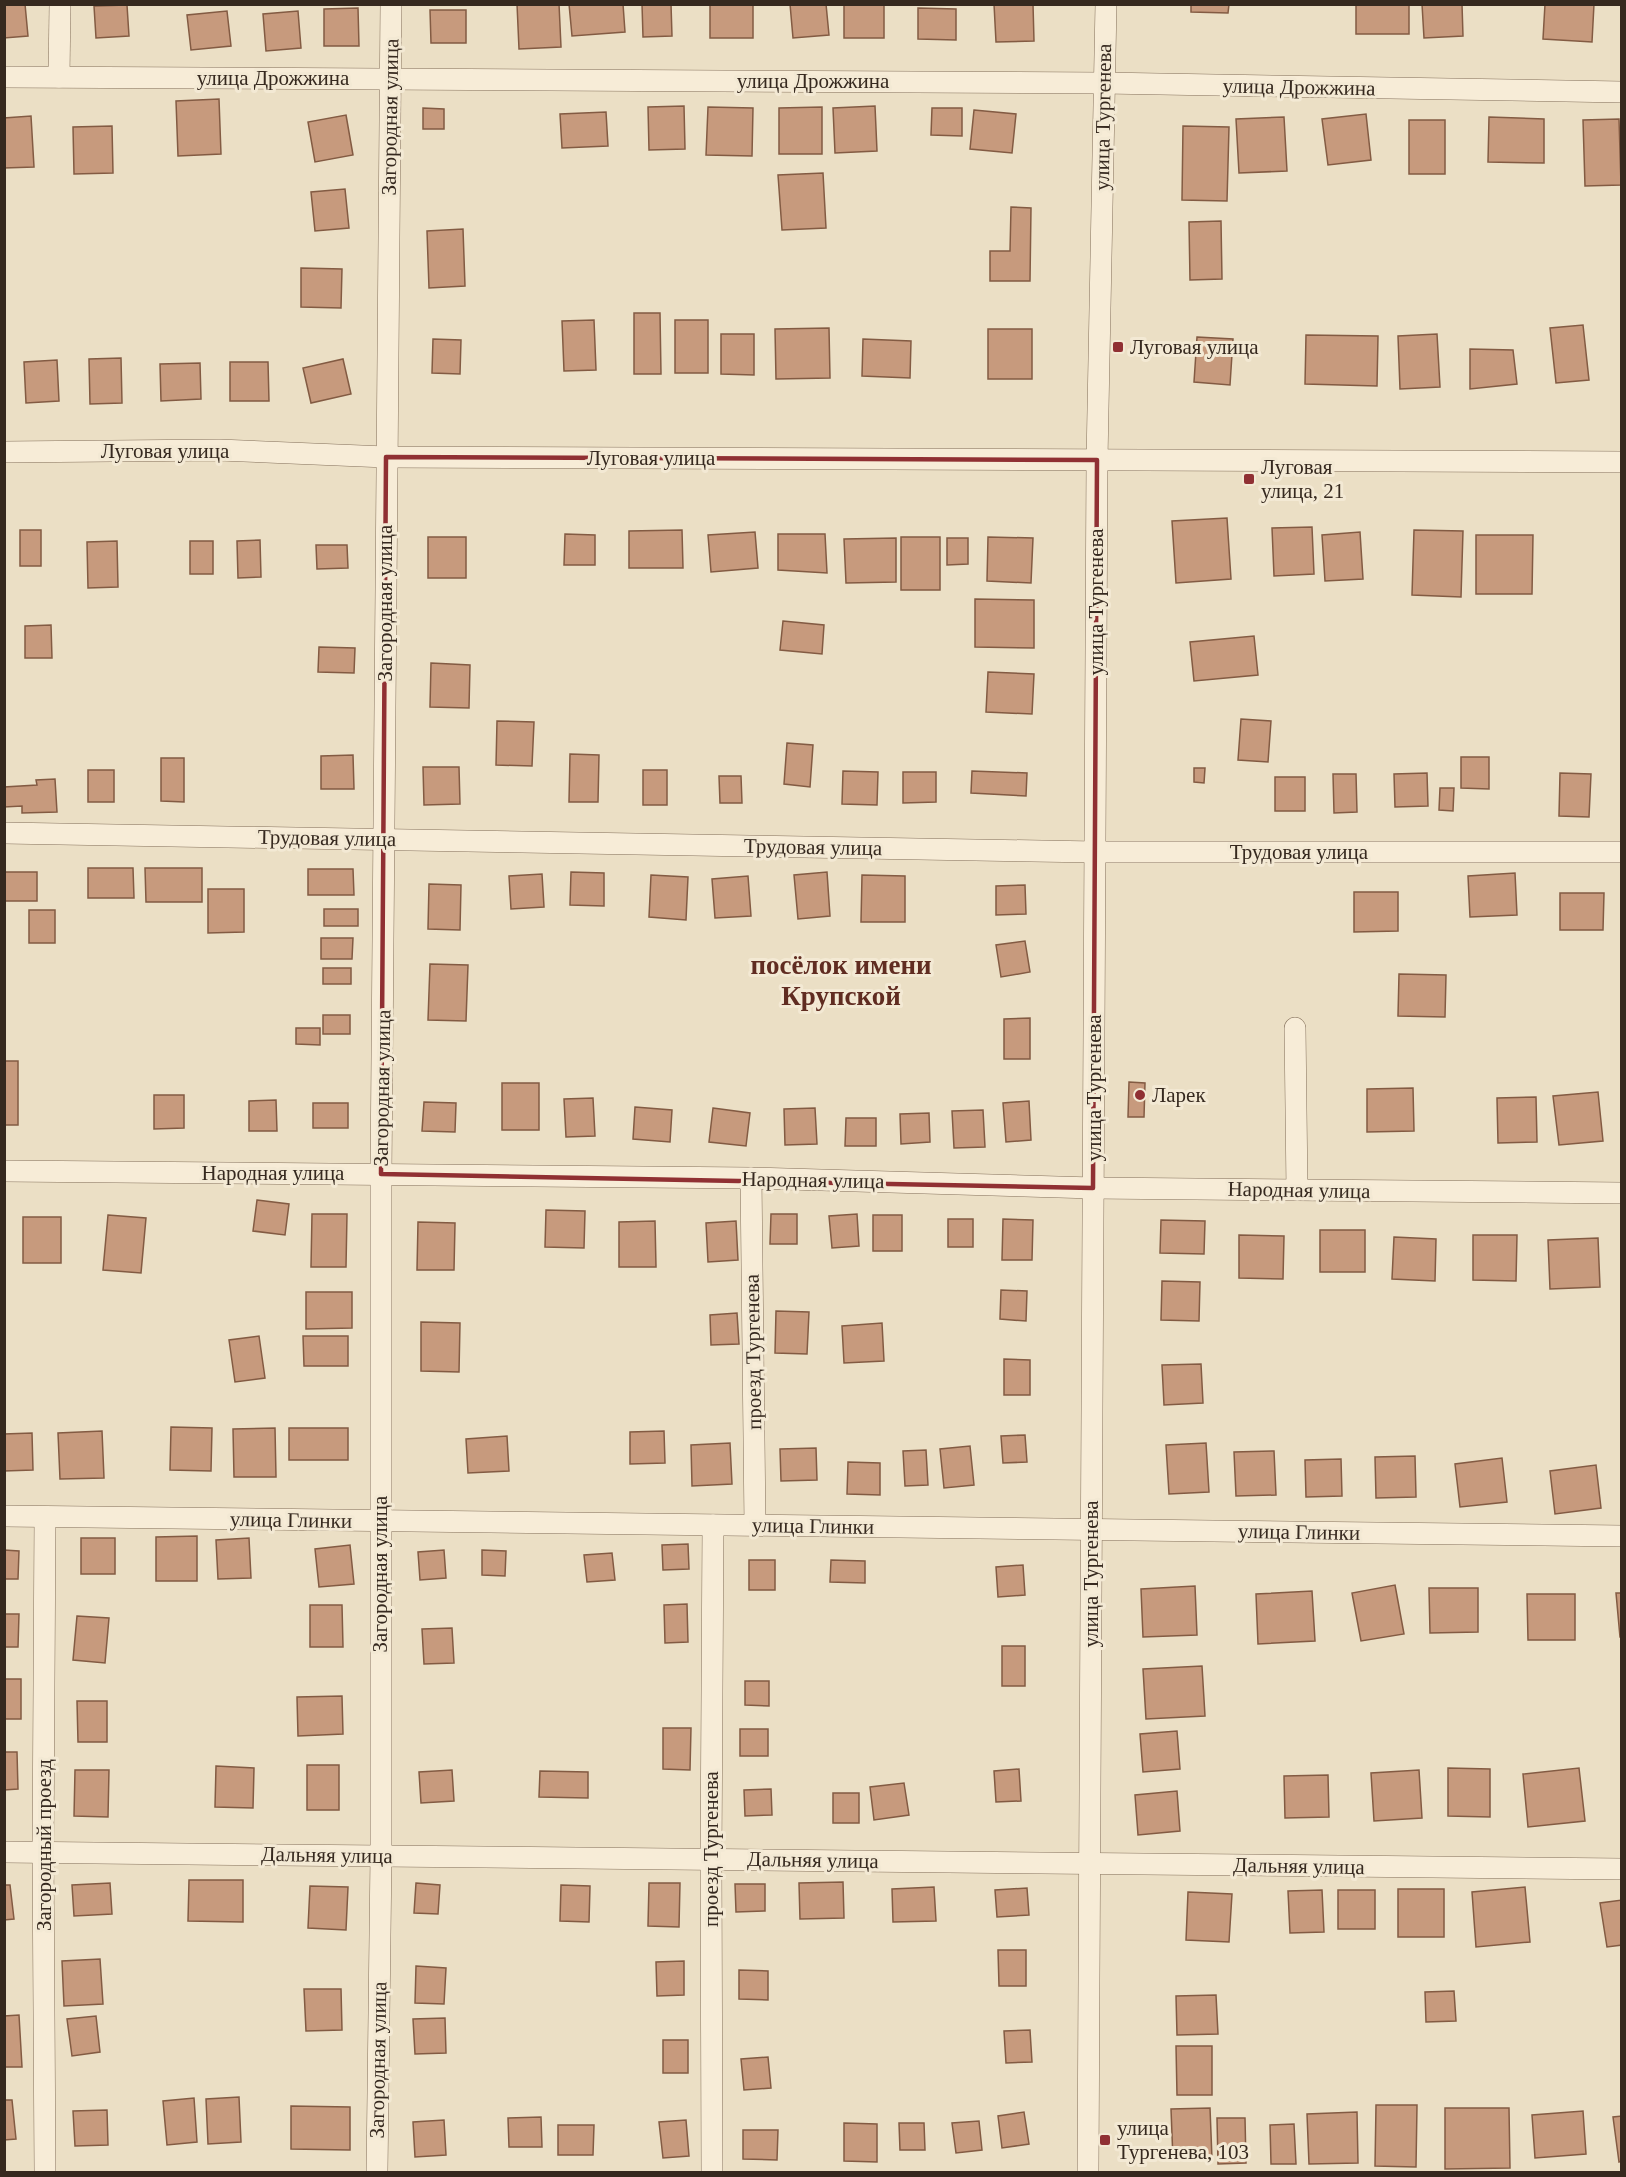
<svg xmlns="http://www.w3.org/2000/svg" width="1626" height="2177" viewBox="0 0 1626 2177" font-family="'Times New Roman',serif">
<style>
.building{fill:#c79a7d;stroke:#835b43;stroke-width:1.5}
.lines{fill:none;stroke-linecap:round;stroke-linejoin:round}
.minor-casing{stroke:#85715c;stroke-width:22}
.minor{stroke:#f7ecd7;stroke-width:21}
.marked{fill:none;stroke:#903033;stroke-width:4.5;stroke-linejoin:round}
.poi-dot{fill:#903033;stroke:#f3e9d4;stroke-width:2}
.labels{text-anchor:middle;stroke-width:6;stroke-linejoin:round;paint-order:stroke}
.street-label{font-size:21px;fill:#36291f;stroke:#f3e9d4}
.poi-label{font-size:21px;fill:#36291f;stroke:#f3e9d4;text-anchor:start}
.district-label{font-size:27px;font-weight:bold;fill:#602c21;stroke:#f3e9d4}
</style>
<rect width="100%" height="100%" fill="#ebdfc5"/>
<g class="building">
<path d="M4,4h21l3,32 -24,2z"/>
<path d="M517,4h42l2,43 -42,2z"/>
<path d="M569,4h54l2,28 -53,4z"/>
<path d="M642,4h29l1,32 -29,1z"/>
<rect x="710" y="4" width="43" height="34"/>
<path d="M790,4h36l3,31 -36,3z"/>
<rect x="844" y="4" width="40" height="34"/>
<path d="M994,4h39l1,37 -38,1z"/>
<path d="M1191,4h38l-1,9 -37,-1z"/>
<rect x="1356" y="4" width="53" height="30"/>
<path d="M1422,4h40l1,32 -39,2z"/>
<path d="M1545,4h49l-2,38 -49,-3z"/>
<path d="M127,5l2,31 -33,2 -2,-32z"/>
<path d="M358,8l1,38h-35v-37z"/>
<path d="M918,8l38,1v31l-38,-1z"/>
<path d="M430,10h36v33h-35z"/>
<path d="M227,11l4,35 -40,4 -4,-35z"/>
<path d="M298,11l3,37 -35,3 -3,-37z"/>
<path d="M219,99l2,55 -43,2 -2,-55z"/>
<path d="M684,106l1,43 -36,1 -1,-43z"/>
<path d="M875,106l2,45 -42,2 -2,-45z"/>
<path d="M708,107l45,1 -1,48 -46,-1z"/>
<path d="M822,107v47h-43v-46z"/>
<path d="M423,108l21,1v20h-21z"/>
<path d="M932,108h30v28l-31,-1z"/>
<path d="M974,110l42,4 -4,39 -42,-4z"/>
<path d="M606,112l2,34 -46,2 -2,-34z"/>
<path d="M1366,114l5,46 -43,5 -6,-46z"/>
<path d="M346,115l7,40 -38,7 -7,-40z"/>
<path d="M31,116l3,51 -30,1v-50z"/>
<path d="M1284,117l3,54 -48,2 -3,-54z"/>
<path d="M1489,117l55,2v44l-56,-1z"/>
<path d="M1619,119l2,66 -36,1 -2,-66z"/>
<rect x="1409" y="120" width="36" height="54"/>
<path d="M112,126l1,47 -39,1 -1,-47z"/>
<path d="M1183,126l46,1 -2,74 -45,-1z"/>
<path d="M823,173l3,55 -44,2 -4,-55z"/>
<path d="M345,189l4,39 -34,3 -4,-39z"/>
<path d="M1011,207l20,1 -1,73h-40v-30h20z"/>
<path d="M1221,221l1,58 -32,1 -1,-58z"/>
<path d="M463,229l2,57 -36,2 -2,-57z"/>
<path d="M301,268l41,1 -1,39 -40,-1z"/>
<path d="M634,313h26l1,61h-27z"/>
<path d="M594,320l2,50 -32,1 -2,-50z"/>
<rect x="675" y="320" width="33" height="53"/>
<path d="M1583,325l6,55 -33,3 -6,-55z"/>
<path d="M829,328l1,50 -54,1 -1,-50z"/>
<rect x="988" y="329" width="44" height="50"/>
<path d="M721,334h33v41l-33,-1z"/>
<path d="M1437,334l3,53 -40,2 -2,-53z"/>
<path d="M1306,335l72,1 -1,50 -72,-2z"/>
<path d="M1197,337l36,2 -3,46 -36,-3z"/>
<path d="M433,339l28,1 -1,34 -28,-1z"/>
<path d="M863,339l48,2 -1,37 -48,-2z"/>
<path d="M1470,349l43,1 4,34 -47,5z"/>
<path d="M121,358l1,45 -32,1 -1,-45z"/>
<path d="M343,359l8,35 -40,9 -8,-35z"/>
<path d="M57,360l2,41 -33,2 -2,-41z"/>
<path d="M230,362h38l1,39h-39z"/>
<path d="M200,363l1,36 -40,2 -1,-37z"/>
<path d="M1227,518l4,61 -55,4 -4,-62z"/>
<path d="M1312,527l2,47 -40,2 -2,-48z"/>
<rect x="20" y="530" width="21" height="36"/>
<path d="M682,530l1,38h-54v-37z"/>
<path d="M1414,530l49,1 -2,66 -49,-2z"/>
<path d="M755,532l3,36 -47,4 -3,-37z"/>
<path d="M1360,532l3,47 -38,2 -3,-46z"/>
<path d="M565,534l30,1v30h-31z"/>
<path d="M778,534h47l2,39 -49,-3z"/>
<path d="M1476,535h57l-1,59h-56z"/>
<rect x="428" y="537" width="38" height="41"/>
<rect x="901" y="537" width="39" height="53"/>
<path d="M988,537l45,1 -2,45 -44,-2z"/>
<path d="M896,538v44l-50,1 -2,-44z"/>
<path d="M947,538h21v26l-21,1z"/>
<path d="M260,540l1,37 -23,1 -1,-37z"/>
<path d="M117,541l1,46 -30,1 -1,-46z"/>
<rect x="190" y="541" width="23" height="33"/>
<path d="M316,545h31l1,23 -31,1z"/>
<path d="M975,599l59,1v48l-59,-1z"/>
<path d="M783,621l41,4 -2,29 -42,-4z"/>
<path d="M51,625l1,33h-27v-32z"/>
<path d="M1254,636l4,39 -64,6 -4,-39z"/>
<path d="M319,647l36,1 -1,25 -36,-1z"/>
<path d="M431,663l39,2 -1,43 -39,-1z"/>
<path d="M988,672l46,2 -2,40 -46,-2z"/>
<path d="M1241,719l30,2 -3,41 -30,-2z"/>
<path d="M497,721l37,1 -2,44 -36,-1z"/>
<path d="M787,743l26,2 -3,42 -26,-3z"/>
<path d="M570,754l29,1 -1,47h-29z"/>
<path d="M353,755l1,34h-33v-33z"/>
<path d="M1461,757h28v32l-28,-1z"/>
<path d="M161,758h23v44l-23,-1z"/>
<path d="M423,767h36l1,37 -36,1z"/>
<path d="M1194,768h11l-1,15 -10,-1z"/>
<rect x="88" y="770" width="26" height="32"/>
<rect x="643" y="770" width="24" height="35"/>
<path d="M843,771l35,1 -1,33 -35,-1z"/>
<path d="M972,771l55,2 -1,23 -55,-3z"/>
<path d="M903,772h33v30l-33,1z"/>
<path d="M1427,773l1,33 -33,1 -1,-33z"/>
<path d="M1560,773l31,1 -2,43 -30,-1z"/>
<path d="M1333,774h23l1,38 -23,1z"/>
<path d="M719,776h22l1,27h-22z"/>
<rect x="1275" y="777" width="30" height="34"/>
<path d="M55,779l2,33 -35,1v-7l-18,1v-20l33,-2 -1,-5z"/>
<path d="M1440,788h14l-1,23 -14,-1z"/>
<path d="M88,868h45l1,30h-46z"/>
<path d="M145,868h57v34h-56z"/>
<path d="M308,869h45l1,26h-46z"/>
<rect x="4" y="872" width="33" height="29"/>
<path d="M571,872l33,1v33l-34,-1z"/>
<path d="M827,872l3,44 -32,3 -4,-44z"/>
<path d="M1515,873l2,42 -47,2 -2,-41z"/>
<path d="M542,874l2,33 -33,2 -2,-33z"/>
<path d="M651,875l37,2 -2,43 -37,-3z"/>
<path d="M862,875l43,1v46h-44z"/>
<path d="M748,876l3,40 -36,2 -3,-39z"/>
<path d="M429,884l32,1 -1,45 -32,-1z"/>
<path d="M1025,885l1,29 -30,1v-29z"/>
<path d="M208,889h36v43l-36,1z"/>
<path d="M1354,892h44v39l-44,1z"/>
<path d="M1560,893h44l-1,37h-43z"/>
<rect x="324" y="909" width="34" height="17"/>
<rect x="29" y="910" width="26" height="33"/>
<path d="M321,938h32l-1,21h-31z"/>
<path d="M1025,941l5,31 -29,5 -5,-32z"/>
<path d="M430,964l38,1 -2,56 -38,-1z"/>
<rect x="323" y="968" width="28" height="16"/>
<path d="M1399,974l47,1 -1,42 -47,-1z"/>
<rect x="323" y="1015" width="27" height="19"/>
<path d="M1030,1018v41h-26v-40z"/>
<path d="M296,1028h24v17l-24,-1z"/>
<rect x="4" y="1061" width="14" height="64"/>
<path d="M1129,1082l16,1 -1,34h-16z"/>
<rect x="502" y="1083" width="37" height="47"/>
<path d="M1413,1088l1,43 -47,1v-43z"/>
<path d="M1598,1092l5,49 -44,4 -6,-49z"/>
<path d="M154,1095h30v33l-30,1z"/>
<path d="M1536,1097l1,45 -39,1 -1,-45z"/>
<path d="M593,1098l2,38 -29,1 -2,-38z"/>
<path d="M276,1100l1,31h-28v-30z"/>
<path d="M1029,1101l2,39 -25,2 -3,-39z"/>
<path d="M424,1102l32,1 -1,29 -33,-1z"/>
<rect x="313" y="1103" width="35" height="25"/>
<path d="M635,1107l37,3 -2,32 -37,-3z"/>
<path d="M713,1108l37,5 -4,33 -37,-4z"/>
<path d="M815,1108l2,36 -32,1 -1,-36z"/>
<path d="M983,1110l2,37 -31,1 -2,-37z"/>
<path d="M929,1113l1,29 -29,2 -1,-30z"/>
<path d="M846,1118h30v28h-31z"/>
<path d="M257,1200l32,4 -4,31 -32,-4z"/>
<path d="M546,1210l39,1 -1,37 -39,-1z"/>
<path d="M312,1214h35l-1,53h-35z"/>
<path d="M771,1214h26v30h-27z"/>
<path d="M857,1214l2,32 -27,2 -3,-32z"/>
<path d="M108,1215l38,3 -5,55 -38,-3z"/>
<rect x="873" y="1215" width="29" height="36"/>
<rect x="23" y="1217" width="38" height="46"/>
<rect x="948" y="1219" width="25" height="28"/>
<path d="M1003,1219l30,1 -1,40h-30z"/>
<path d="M1161,1220l44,1 -1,33 -44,-1z"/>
<path d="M655,1221l1,46h-37v-45z"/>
<path d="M736,1221l2,39 -30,2 -2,-39z"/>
<path d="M418,1222l37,1 -1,47h-37z"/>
<rect x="1320" y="1230" width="45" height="42"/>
<path d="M1239,1235l45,1 -1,43 -44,-1z"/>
<path d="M1473,1235h44l-1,46 -43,-1z"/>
<path d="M1394,1237l42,2 -1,42 -43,-2z"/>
<path d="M1598,1238l2,49 -50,2 -2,-49z"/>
<path d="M1162,1281l38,1 -1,39 -38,-1z"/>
<path d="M1001,1290l26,1 -1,30 -26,-2z"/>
<path d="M306,1292h46v36l-46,1z"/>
<path d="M776,1311l33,1 -2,42 -32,-1z"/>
<path d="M737,1313l2,31 -28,1 -1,-30z"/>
<path d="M421,1322l39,1 -1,49 -38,-1z"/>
<path d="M882,1323l2,38 -40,2 -2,-37z"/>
<path d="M259,1336l6,42 -30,4 -6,-42z"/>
<path d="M303,1336h45v30h-44z"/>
<path d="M1004,1359l26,1v35h-26z"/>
<path d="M1201,1364l2,39 -39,2 -2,-40z"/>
<path d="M171,1427l41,1 -1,43 -41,-1z"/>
<path d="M275,1428l1,49h-42l-1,-48z"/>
<rect x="289" y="1428" width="59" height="32"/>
<path d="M102,1431l2,47 -44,1 -2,-46z"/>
<path d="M664,1431l1,32 -35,1v-32z"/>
<path d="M32,1433l1,37 -29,1v-37z"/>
<path d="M1025,1435l2,27 -24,1 -2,-27z"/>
<path d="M507,1436l2,35 -41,2 -2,-34z"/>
<path d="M730,1443l2,41 -40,2 -1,-41z"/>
<path d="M1206,1443l3,49 -40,2 -3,-49z"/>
<path d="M970,1446l4,39 -30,3 -4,-39z"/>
<path d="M816,1448l1,32 -36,1 -1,-32z"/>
<path d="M926,1450l2,35 -23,1 -2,-35z"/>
<path d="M1274,1451l2,44 -40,1 -2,-44z"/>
<path d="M1415,1456l1,41 -40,1 -1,-41z"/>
<path d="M1502,1458l5,44 -47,5 -5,-43z"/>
<path d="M1341,1459l1,37 -36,1 -1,-37z"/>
<path d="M848,1462l32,1v32l-33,-1z"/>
<path d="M1596,1465l5,43 -46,6 -5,-43z"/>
<path d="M197,1536v45h-41v-44z"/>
<rect x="81" y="1538" width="34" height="36"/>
<path d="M249,1538l2,40 -33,1 -2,-39z"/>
<path d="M688,1544l1,25 -26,1 -1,-25z"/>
<path d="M350,1545l4,39 -35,3 -4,-38z"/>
<path d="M4,1550l15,1 -1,28h-14z"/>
<path d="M444,1550l2,28 -26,2 -2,-28z"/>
<path d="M482,1550l24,1 -1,25 -23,-1z"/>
<path d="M612,1553l3,27 -28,2 -3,-27z"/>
<rect x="749" y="1560" width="26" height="30"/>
<path d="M831,1560l34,1v22l-35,-1z"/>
<path d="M1023,1565l2,30 -27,2 -2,-30z"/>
<path d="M1395,1585l9,49 -43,7 -9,-48z"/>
<path d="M1195,1586l2,49 -54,2 -2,-48z"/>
<path d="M1429,1588h49v44l-48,1z"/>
<path d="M1312,1591l3,50 -57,3 -2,-50z"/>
<path d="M1616,1593h6v44h-2z"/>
<path d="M1527,1594h48v46h-47z"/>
<path d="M687,1604l1,38 -23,1 -1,-38z"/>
<path d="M310,1605h32l1,42h-33z"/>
<path d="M4,1614h15l-1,33h-14z"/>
<path d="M77,1616l32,2 -4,45 -32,-3z"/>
<path d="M452,1628l2,35 -30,1 -2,-35z"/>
<rect x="1002" y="1646" width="23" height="40"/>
<path d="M1202,1666l3,50 -59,3 -3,-50z"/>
<rect x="4" y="1679" width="17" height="40"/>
<path d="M745,1681h24v25l-24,-1z"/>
<path d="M342,1696l1,38 -45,2 -1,-39z"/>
<path d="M77,1701h30v41h-29z"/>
<path d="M663,1728h28l-1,42 -27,-1z"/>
<rect x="740" y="1729" width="28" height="27"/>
<path d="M1177,1731l3,38 -37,3 -3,-38z"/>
<path d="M4,1752h13l1,37 -14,1z"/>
<rect x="307" y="1765" width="32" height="45"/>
<path d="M216,1766l38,2 -1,40 -38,-1z"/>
<path d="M1448,1768l42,1v48l-42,-1z"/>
<path d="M1579,1768l6,53 -57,6 -5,-53z"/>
<path d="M1019,1769l2,32 -25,1 -2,-31z"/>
<path d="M75,1770h34l-1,47 -34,-1z"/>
<path d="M452,1770l2,31 -33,2 -2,-31z"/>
<path d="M1419,1770l3,48 -48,3 -3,-48z"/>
<path d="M540,1771l48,1v26l-49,-1z"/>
<path d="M1328,1775l1,42 -44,1 -1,-42z"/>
<path d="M904,1783l5,32 -35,5 -4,-33z"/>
<path d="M771,1789l1,26 -27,1 -1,-26z"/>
<path d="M1177,1791l3,40 -42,4 -3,-40z"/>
<rect x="833" y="1793" width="26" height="30"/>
<path d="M189,1880h54v42l-55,-1z"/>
<path d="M843,1882l1,36 -44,1 -1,-36z"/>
<path d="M110,1883l2,31 -38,2 -2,-31z"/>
<path d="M416,1883l24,2 -2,29 -24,-1z"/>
<path d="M649,1883h31l-1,44 -31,-1z"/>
<path d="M735,1884h30v27l-29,1z"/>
<path d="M4,1885h6l4,34 -10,1z"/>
<path d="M561,1885l29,1 -1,36 -29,-1z"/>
<path d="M310,1886l38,1 -2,43 -38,-2z"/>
<path d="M934,1887l2,34 -43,1 -1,-33z"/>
<path d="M1525,1887l5,55 -54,5 -4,-55z"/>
<path d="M1027,1888l2,27 -32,2 -2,-27z"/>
<rect x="1398" y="1889" width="46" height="48"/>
<path d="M1322,1890l2,42 -34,1 -2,-42z"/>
<rect x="1338" y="1890" width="37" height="39"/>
<path d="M1188,1892l44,2 -3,48 -43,-2z"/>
<path d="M1622,1900v45l-15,2 -7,-44z"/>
<path d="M998,1950h28v36h-27z"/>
<path d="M100,1959l3,45 -39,2 -2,-45z"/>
<path d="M684,1961v34l-27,1 -1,-34z"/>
<path d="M416,1966l30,2 -2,36 -29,-1z"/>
<path d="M739,1970l29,1v29l-29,-1z"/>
<path d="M304,1989h37l1,41 -36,1z"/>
<path d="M1454,1991l2,30 -30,1 -1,-30z"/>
<path d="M1216,1995l2,39 -41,1 -1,-39z"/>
<path d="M19,2015l3,52h-18v-51z"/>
<path d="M96,2016l4,36 -28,4 -5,-37z"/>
<path d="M445,2018l1,35 -31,1 -2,-35z"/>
<path d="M1030,2030l2,32 -26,1 -2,-32z"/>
<rect x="663" y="2040" width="25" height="33"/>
<path d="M1176,2046h36v49h-35z"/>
<path d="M768,2057l3,31 -27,2 -3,-31z"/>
<path d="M239,2097l2,45 -33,2 -2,-45z"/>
<path d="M194,2098l3,44 -30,3 -4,-44z"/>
<path d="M4,2100h8l4,39 -12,1z"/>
<path d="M1376,2105h41l-1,62 -41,-1z"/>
<path d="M291,2106l59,1v43l-59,-1z"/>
<path d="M1210,2108l2,51 -39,1 -2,-51z"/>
<path d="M1445,2108h64l1,60 -65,1z"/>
<path d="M107,2110l1,35 -33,1 -2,-35z"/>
<path d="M1583,2111l3,43 -51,4 -3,-43z"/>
<path d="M1024,2112l5,32 -27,4 -4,-32z"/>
<path d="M1357,2112l1,51 -49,1 -2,-50z"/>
<path d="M1622,2116v45l-3,1 -6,-45z"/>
<path d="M541,2117l1,30h-33l-1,-29z"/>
<path d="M1217,2118h28l1,45 -28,1z"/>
<path d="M444,2120l2,35 -31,2 -2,-35z"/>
<path d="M686,2120l3,36 -26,2 -4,-36z"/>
<path d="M979,2121l3,29 -26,3 -4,-30z"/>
<path d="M844,2123l33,1v38l-33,-1z"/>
<path d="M899,2123h25l1,27h-25z"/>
<path d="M1294,2124l2,40h-25l-1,-39z"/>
<path d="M558,2125h36l-1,30h-35z"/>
<path d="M743,2130h35l-1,30 -34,-1z"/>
</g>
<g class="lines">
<g class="minor-casing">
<g id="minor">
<path d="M4,77l1100,6 518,9"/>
<path d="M59,77l1,-73"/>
<path d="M4,452l215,-2 167,7 1236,5"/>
<path d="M4,833l1091,19h527"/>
<path d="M1295,1028l2,162"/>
<path d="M4,1171l747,7 342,10 529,5"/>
<path d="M751,1178l4,347"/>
<path d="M4,1516l1618,20"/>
<path d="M4,1852l1618,17"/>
<path d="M45,2172l-2,-320 2,-335"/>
<path d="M377,2172l4,-316v-682l10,-1170"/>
<path d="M712,2172l-1,-313 2,-334"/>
<path d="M1088,2172l9,-1712 9,-456"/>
</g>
</g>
<use href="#minor" class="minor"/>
</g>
<path class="marked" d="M386,457l711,3 -4,728 -712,-14z"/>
<g class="poi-dot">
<rect x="1112" y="341" width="12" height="12" rx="3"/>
<rect x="1243" y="473" width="12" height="12" rx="3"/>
<circle cx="1140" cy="1095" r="6"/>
<rect x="1099" y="2134" width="12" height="12" rx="3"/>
</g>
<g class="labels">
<g class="street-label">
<text x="273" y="85">улица Дрожжина</text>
<text x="813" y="88">улица Дрожжина</text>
<text transform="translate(1299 87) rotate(1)" y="7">улица Дрожжина</text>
<text transform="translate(390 117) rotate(-89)" y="7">Загородная улица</text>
<text transform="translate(1103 117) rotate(-89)" y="7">улица Тургенева</text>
<text x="165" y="458">Луговая улица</text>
<text x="651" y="465">Луговая улица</text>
<text transform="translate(1096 602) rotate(-90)" y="7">улица Тургенева</text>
<text transform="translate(385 603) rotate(-90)" y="7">Загородная улица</text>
<text transform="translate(327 838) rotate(1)" y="7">Трудовая улица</text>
<text transform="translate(813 847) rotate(1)" y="7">Трудовая улица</text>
<text x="1299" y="859">Трудовая улица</text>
<text transform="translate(382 1088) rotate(-89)" y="7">Загородная улица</text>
<text transform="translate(1094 1088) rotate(-90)" y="7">улица Тургенева</text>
<text x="273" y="1180">Народная улица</text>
<text transform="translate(813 1180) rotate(1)" y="7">Народная улица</text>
<text transform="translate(1299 1190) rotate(1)" y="7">Народная улица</text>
<text transform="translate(753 1352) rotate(-91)" y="7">проезд Тургенева</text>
<text transform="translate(291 1520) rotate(1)" y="7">улица Глинки</text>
<text transform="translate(813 1526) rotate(1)" y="7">улица Глинки</text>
<text transform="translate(1299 1532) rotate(1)" y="7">улица Глинки</text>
<text transform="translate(380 1574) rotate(-90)" y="7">Загородная улица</text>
<text transform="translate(1091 1574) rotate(-90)" y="7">улица Тургенева</text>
<text transform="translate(44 1845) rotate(-90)" y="7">Загородный проезд</text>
<text transform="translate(711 1849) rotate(-90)" y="7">проезд Тургенева</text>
<text transform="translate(327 1855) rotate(1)" y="7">Дальняя улица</text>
<text transform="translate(813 1860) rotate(1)" y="7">Дальняя улица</text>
<text transform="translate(1299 1866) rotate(1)" y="7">Дальняя улица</text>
<text transform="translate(378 2060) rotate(-89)" y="7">Загородная улица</text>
</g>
<g class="poi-label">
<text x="1130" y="354">Луговая улица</text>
<text x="1261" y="474">Луговая<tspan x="1261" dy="24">улица, 21</tspan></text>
<text x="1152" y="1102">Ларек</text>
<text x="1117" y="2135">улица<tspan x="1117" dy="24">Тургенева, 103</tspan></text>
</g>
<g class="district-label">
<text x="841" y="974">посёлок имени<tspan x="841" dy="31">Крупской</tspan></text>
</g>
</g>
<rect width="1626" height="2177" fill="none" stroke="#36291f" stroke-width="12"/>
</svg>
